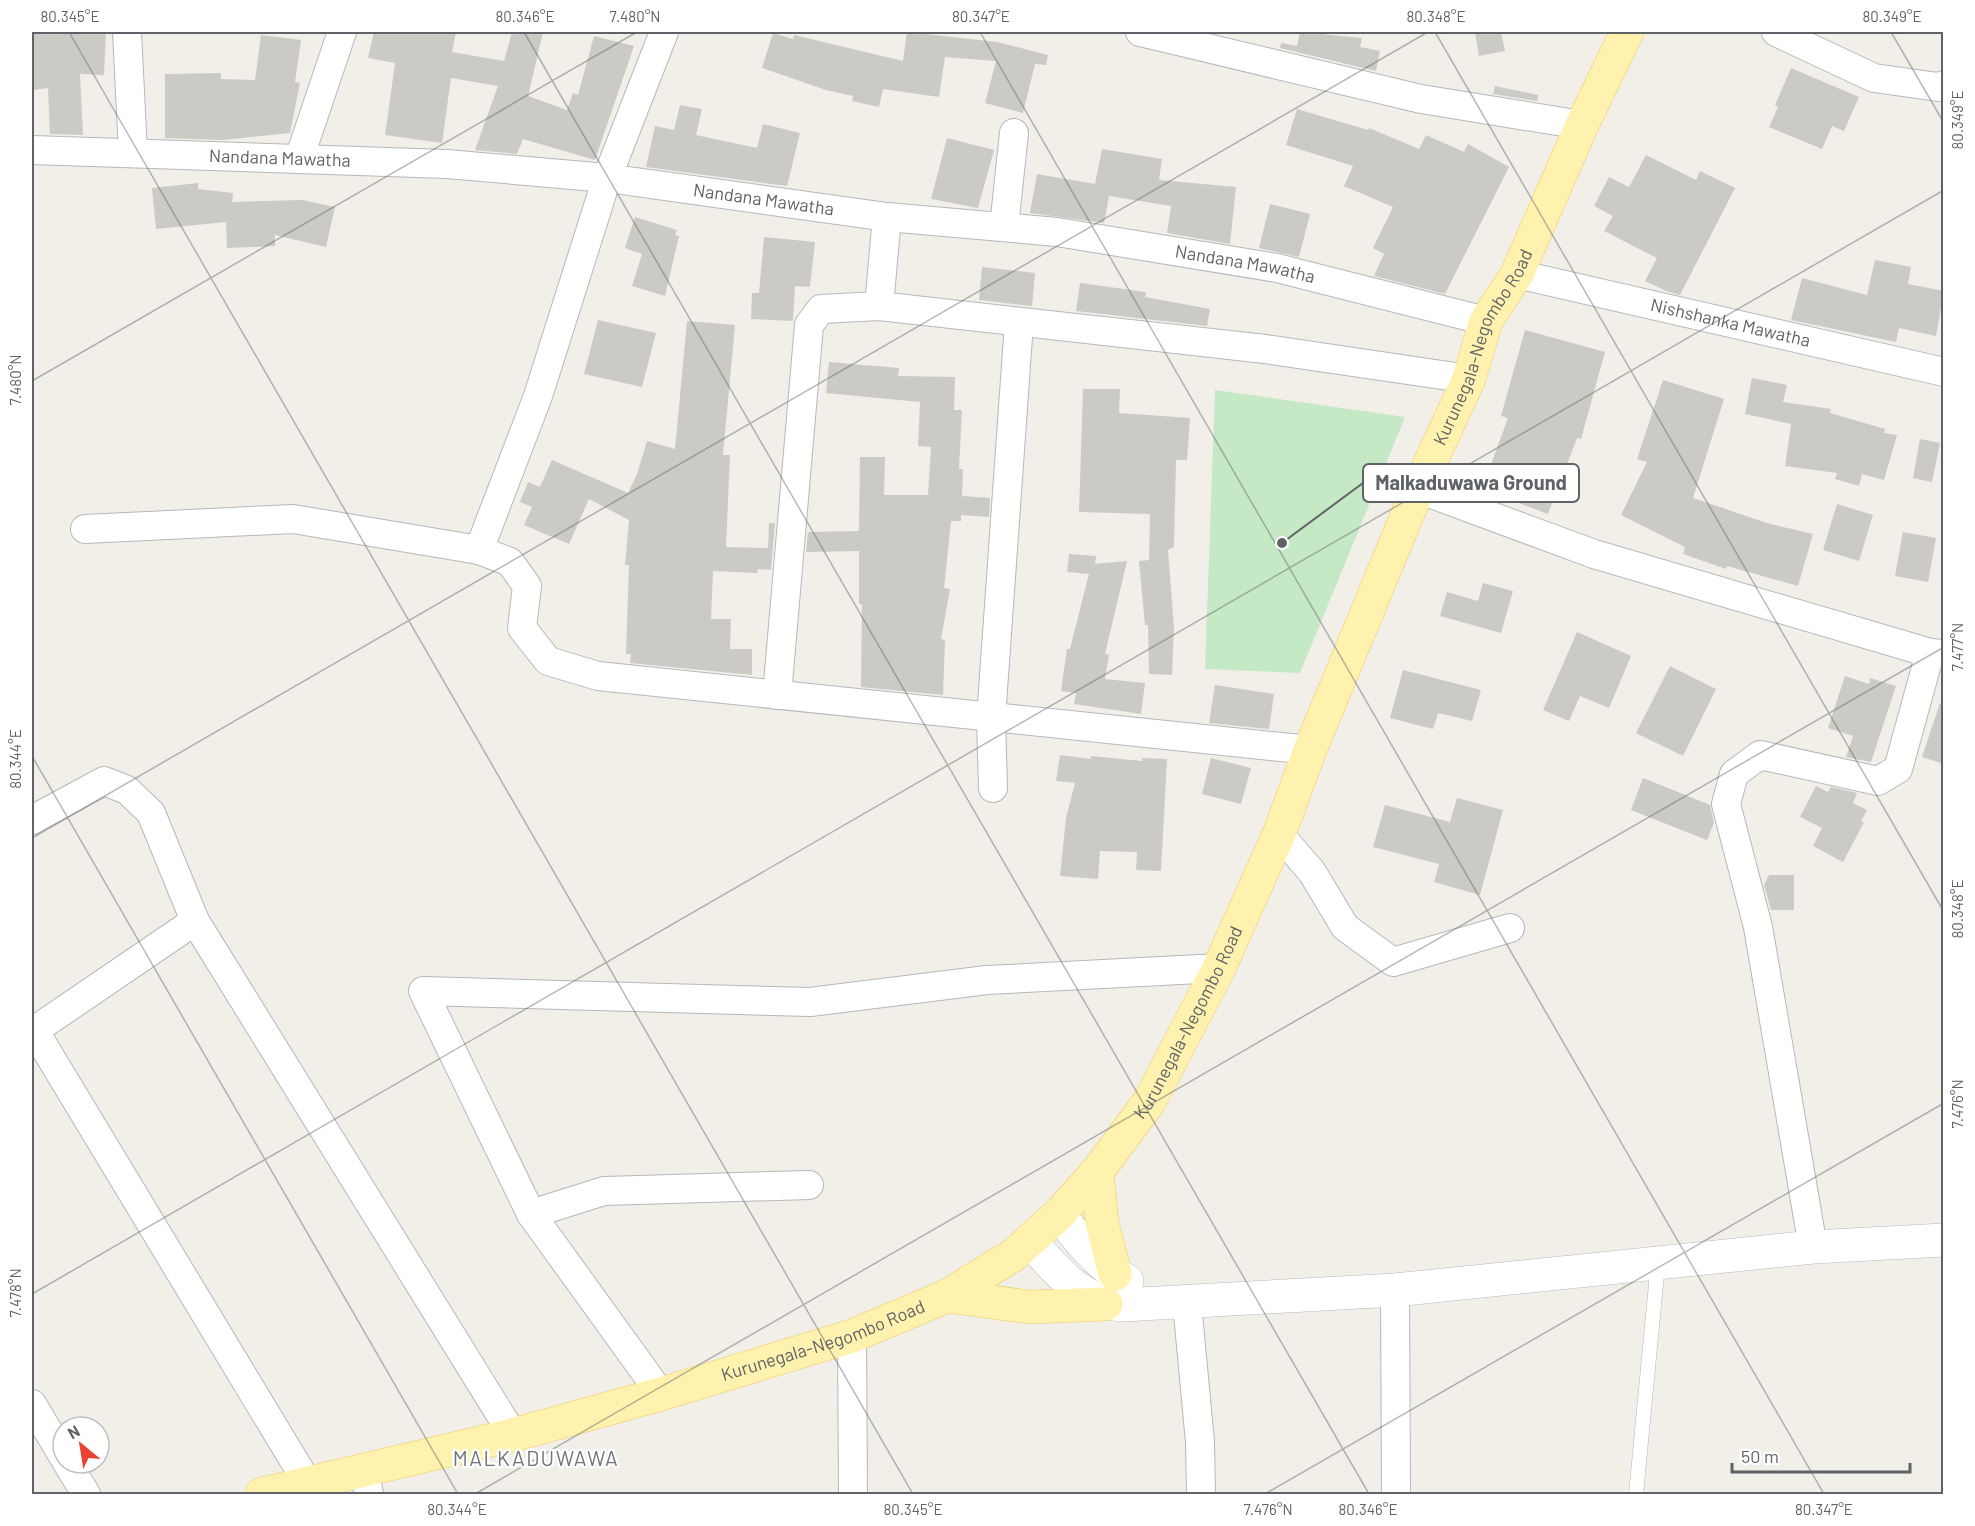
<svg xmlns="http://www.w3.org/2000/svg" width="1975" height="1526" viewBox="0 0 1975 1526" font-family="Barlow,sans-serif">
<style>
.green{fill:#c5e8c5}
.building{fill:#cccac5}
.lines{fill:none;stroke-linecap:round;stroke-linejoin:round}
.lane-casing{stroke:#b5b8bc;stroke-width:15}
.street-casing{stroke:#b5b8bc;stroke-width:30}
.secondary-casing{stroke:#b6babf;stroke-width:34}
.primary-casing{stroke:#f2c960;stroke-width:34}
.lane{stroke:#fff;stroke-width:14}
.street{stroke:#fff;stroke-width:28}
.secondary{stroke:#fff;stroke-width:33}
.primary{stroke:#fff2af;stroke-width:33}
.ticks{fill:none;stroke:#5f6368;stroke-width:1.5;stroke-opacity:0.45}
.labels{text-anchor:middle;stroke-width:4.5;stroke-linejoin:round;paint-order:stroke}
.street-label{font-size:18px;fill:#5f6368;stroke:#fff}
.quarter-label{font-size:21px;letter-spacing:1.5px;fill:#70757a;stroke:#fff}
.leader{fill:none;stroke:#5f6368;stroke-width:2}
.callout-dot{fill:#5f6368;stroke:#fff;stroke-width:2}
.callout{fill:#fff;stroke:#5f6368;stroke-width:2}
.callout-label{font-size:20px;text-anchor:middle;font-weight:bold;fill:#5f6368}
.neatline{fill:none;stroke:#5f6368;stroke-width:2}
.ticks-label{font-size:15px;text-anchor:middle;fill:#5f6368}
</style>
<rect width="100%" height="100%" fill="#f1efe8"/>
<path class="green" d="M1215,390l190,27 -105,256 -95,-4z"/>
<g class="building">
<path d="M32,32h74l-2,43 -24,-1 3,61 -33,-1 -2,-46 -16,2z"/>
<path d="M374,32h82l-4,20 52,9 8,-29h31l-15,64 39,14 6,-17 5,2 16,-59 40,10 -39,114 -72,-21 -6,15 -42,-4 23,-64 -47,-8 -9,65 -57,-8 10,-72 -27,-5z"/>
<path d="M907,32l90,10 51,13 -2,10 -11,-1 -12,49 -38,-10 11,-42 -51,-4 -6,40 -56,-8 -4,18 -27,-6 1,-5 -27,-6 -64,-22 11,-35 20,6 1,-4 109,26z"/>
<path d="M1300,32l62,6 -2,9 20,4 -4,20 -96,-23 1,-5 16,3z"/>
<path d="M1475,32h26l4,19 -26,5z"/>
<path d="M261,35l40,5 -6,42 5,1 -10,50 -68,7 -57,-2v-64l56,-1v6l34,1z"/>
<path d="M1791,68l68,29 -15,34 -12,-5 -10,23 -53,-22 9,-20 -3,-2z"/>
<path d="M1495,86l43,9 -1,6 -44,-7z"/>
<path d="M680,105l22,4 -6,26 61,13 6,-24 37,9 -13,53 -141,-19 9,-41 19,4z"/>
<path d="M1297,109l71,21 1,-2 50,21 7,-14 38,17 4,-8 41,23 -64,127 -71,-18 10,-22 -11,-6 20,-41 -49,-21 9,-20 -67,-21z"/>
<path d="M947,138l47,12 -16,58 -47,-9z"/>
<path d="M1102,149l60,10 -3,21 77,7 -6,57 -63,-11 4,-27 -62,-10 -5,27 -74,-10 7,-39 58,10z"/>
<path d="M1646,155l50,25 4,-9 35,17 -55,107 -14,-4 -21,-10 12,-23 -53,-27 9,-15 -19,-10 15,-29 20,10z"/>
<path d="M198,183v6l35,4 -1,9 70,-2 33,7 -9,40 -51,-12v11l-48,2 -1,-26 -70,7 -4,-41z"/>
<path d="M1270,204l40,10 -11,43 -40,-9z"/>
<path d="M635,217l42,13 -2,5 4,1 -14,60 -33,-10 10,-32 -17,-6z"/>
<path d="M764,237l51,5 -5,45 -15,-1 -2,35 -42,-2 1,-26h7z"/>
<path d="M1875,260l36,7 -3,17 36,7 -8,45 -37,-8 -3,14 -105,-22 11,-42 65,17z"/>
<path d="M982,267l53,6 -3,33 -53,-6z"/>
<path d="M1080,283l66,9 -1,5 65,12 -3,17 -131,-15z"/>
<path d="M598,320l58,13 -14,54 -58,-13z"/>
<path d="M687,321l48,4 -12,130h7l-4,92 42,1 1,-25h6l-4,47 -13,-1 -1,4 -44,-2 -2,48h20l-1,30h22v26l-122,-12 1,-9h-5l3,-89h-4l4,-45 -40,-21 -20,45 -45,-19 8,-18 -12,-5 8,-20 12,5 12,-27 76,33 9,-19 10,-33 28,8z"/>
<path d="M1525,330l80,22 -24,87 -4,-1 -29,76 -66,-25 26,-71 -7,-2z"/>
<path d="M829,362l70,6 -1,8 57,1 -1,33h8l-3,59h4l-1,27 28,2 -1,19 -28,-2v6h-10l-7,67 6,1 -9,50 4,1 -2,55 -82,-8 1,-83h-3v-53l-53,1 2,-20 51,-1 1,-74h25l-1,38h44l3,-48 -13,-1 2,-44 -94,-9z"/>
<path d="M1752,378l35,7 -4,17 48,7 -1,4 55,16 -1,4 13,2 -13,45 -22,-6 -3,12 -24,-7 2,-6 -52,-7 6,-42 -46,-10z"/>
<path d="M1663,380l61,19 -31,99 77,26 43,10 -15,52 -71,-20 -1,3 -43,-15 2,-7 -64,-32 26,-53 -10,-3z"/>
<path d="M1083,389h37l-1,24 71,5 -3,42h-11l-2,87 -6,3 6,78 -2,47 -23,-1 -1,-49h-3l-6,-64 10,-1 1,-46 -71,-2z"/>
<path d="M1920,439l20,4 -8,39 -19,-4z"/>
<path d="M1837,504l36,11 -14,46 -36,-11z"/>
<path d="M1903,532l33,6 -8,44 -33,-6z"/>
<path d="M1069,554l27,2 -1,8 32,-3 -22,93 4,1 -4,24 40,4 -4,31 -67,-10 2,-11 -15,-2 6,-42h3l19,-75 -22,-2z"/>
<path d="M1483,583l30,8 -12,42 -61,-17 7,-24 31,9z"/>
<path d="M1577,632l54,24 -22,52 -29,-12 -11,25 -26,-11z"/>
<path d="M1670,666l46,23 -33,67 -47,-23z"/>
<path d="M1403,670l78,20 -9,31 -34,-8 -5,16 -43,-11z"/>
<path d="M1845,676l24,8 1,-6 26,8 -25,76 -25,-5 7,-21 -25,-8z"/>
<path d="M1215,685l59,9 -5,35 -60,-6z"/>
<path d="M1940,703l4,1v60l-22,-7z"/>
<path d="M1060,755l31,4v-3l51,5v-3l25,1 -6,112 -25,-1 1,-18 -37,-1 -2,28 -38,-3 6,-58 9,-35 -19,-2z"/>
<path d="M1211,758l40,10 -10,36 -39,-10z"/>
<path d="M1643,778l67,27 4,18 -7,17 -76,-30z"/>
<path d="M1816,786l12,6 3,-5 26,6 -4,10 14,7 -6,11 3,1 -21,40 -30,-16 9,-18 -22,-11z"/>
<path d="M1457,798l46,12 -23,85 -46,-13 5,-18 -66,-17 12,-42 65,17z"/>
<path d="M1769,875h25v35h-23l-7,-25z"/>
</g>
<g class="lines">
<g class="lane-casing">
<path id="lane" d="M1636,1494l22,-231"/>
</g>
<g class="street-casing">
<g id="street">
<path d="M127,32l6,121"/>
<path d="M664,32l-57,146 -69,218 -59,154 31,12 17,24 -5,42 26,33 50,15 712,74"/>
<path d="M1140,32l281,67 161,26"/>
<path d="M1776,32l98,46 64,9 6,-2"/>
<path id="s1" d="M32,150l415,14 160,14 280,39 170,15 220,36 209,53"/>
<path d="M299,159l43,-127"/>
<path d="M1004,227l10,-94"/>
<path id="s2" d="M1517,274l427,98"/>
<path d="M879,306l8,-89"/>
<path d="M1418,489l176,65 336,99 14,1"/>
<path d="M85,529l208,-10 186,31"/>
<path d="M777,695l32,-370 12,-16 58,-3 386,43 204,30"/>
<path d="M993,788l-2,-70 28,-395"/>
<path d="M32,820l72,-39 23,9 24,23 44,108"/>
<path d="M1279,834l33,38 33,55 48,35 117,-34"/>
<path d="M34,1030l273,452"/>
<path d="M32,1032l163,-111 318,514"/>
<path d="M531,1214l73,-23 205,-6"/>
<path d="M1813,1247l-55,-320 -32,-123 8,-30 26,-19 118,26 20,-12 32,-116"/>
<path d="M1395,1290l1,204"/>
<path d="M1187,1303l13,139 1,52"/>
<path d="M852,1336l1,158"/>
<path d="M661,1394l-130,-180 -108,-223 387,11 177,-22 232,-12"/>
<path d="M32,1404l31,52"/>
<path d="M67,1463l19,31"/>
<path d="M364,1470l5,24"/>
</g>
</g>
<g class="secondary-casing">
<g id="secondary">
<path d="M1060,1213c14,25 42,54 67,68"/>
<path d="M1030,1241c26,29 51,61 93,64l272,-15 418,-43 131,-7"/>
</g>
</g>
<g class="primary-casing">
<g id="primary">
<path d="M1097,1172l5,51 13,51"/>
<path d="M947,1296l82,11 77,-3"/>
<path id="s3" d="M262,1494l251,-59 148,-41 191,-58 95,-40 68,-42 45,-41 37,-41 52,-70 70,-134 60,-134 31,-84 108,-261 51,-110 17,-58 31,-47 65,-149 45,-93"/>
</g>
</g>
<use href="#lane" class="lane"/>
<use href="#street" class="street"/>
<use href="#secondary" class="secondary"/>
<use href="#primary" class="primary"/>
</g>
<path class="ticks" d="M69,32l844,1462M524,32l845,1462M980,32l844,1462M1435,32l509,880M1891,32l53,91M32,381l605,-349M32,756l426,738M32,838l1396,-806M32,1294l1912,-1104M475,1494l1469,-847M1265,1494l679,-391"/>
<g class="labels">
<g class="street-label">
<text dy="6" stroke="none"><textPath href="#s1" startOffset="248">Nandana Mawatha</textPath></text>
<text dy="6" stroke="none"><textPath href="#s1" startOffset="734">Nandana Mawatha</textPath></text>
<text dy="6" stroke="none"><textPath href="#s1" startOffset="1220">Nandana Mawatha</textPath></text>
<text dy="6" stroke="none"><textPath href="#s2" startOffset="219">Nishshanka Mawatha</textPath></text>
<text dy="6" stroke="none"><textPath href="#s3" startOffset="1824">Kurunegala-Negombo Road</textPath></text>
<text dy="6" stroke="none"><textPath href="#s3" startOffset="1086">Kurunegala-Negombo Road</textPath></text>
<text dy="6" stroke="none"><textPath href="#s3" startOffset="582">Kurunegala-Negombo Road</textPath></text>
</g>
<g class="quarter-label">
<text x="536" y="1466">MALKADUWAWA</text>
</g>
</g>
<path class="leader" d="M1282 543L1363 483"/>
<circle class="callout-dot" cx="1282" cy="543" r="6"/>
<rect class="callout" x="1363" y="464" width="216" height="38" rx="6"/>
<g class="callout-label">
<text x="1471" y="490">Malkaduwawa Ground</text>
</g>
<rect width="1975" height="1526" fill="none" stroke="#ffffff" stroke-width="66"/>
<g transform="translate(81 1445) rotate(330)"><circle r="28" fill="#ffffff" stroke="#bfc1c3" stroke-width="1.5"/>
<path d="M0-4.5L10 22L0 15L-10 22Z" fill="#ea4335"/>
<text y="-9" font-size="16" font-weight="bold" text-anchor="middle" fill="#5f6368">N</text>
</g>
<path d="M1732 1463v9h178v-9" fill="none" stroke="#5f6368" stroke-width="3"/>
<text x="1741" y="1463" font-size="18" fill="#5f6368" stroke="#ffffff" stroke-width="4.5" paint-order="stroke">50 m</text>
<rect x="33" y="33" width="1909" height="1460" class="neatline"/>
<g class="ticks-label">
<text x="70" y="22">80.345°E</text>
<text x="525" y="22">80.346°E</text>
<text x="635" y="22">7.480°N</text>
<text x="981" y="22">80.347°E</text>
<text x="1436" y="22">80.348°E</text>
<text x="1892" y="22">80.349°E</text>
<text transform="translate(1958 120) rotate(-90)" y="5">80.349°E</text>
<text transform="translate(16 380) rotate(-90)" y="5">7.480°N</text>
<text transform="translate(1958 647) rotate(-90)" y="5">7.477°N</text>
<text transform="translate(16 759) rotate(-90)" y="5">80.344°E</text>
<text transform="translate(1958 909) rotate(-90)" y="5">80.348°E</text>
<text transform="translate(1958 1104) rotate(-90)" y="5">7.476°N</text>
<text transform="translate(16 1293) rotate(-90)" y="5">7.478°N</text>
<text x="457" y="1515">80.344°E</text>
<text x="913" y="1515">80.345°E</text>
<text x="1268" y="1515">7.476°N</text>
<text x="1368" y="1515">80.346°E</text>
<text x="1824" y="1515">80.347°E</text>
</g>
</svg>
